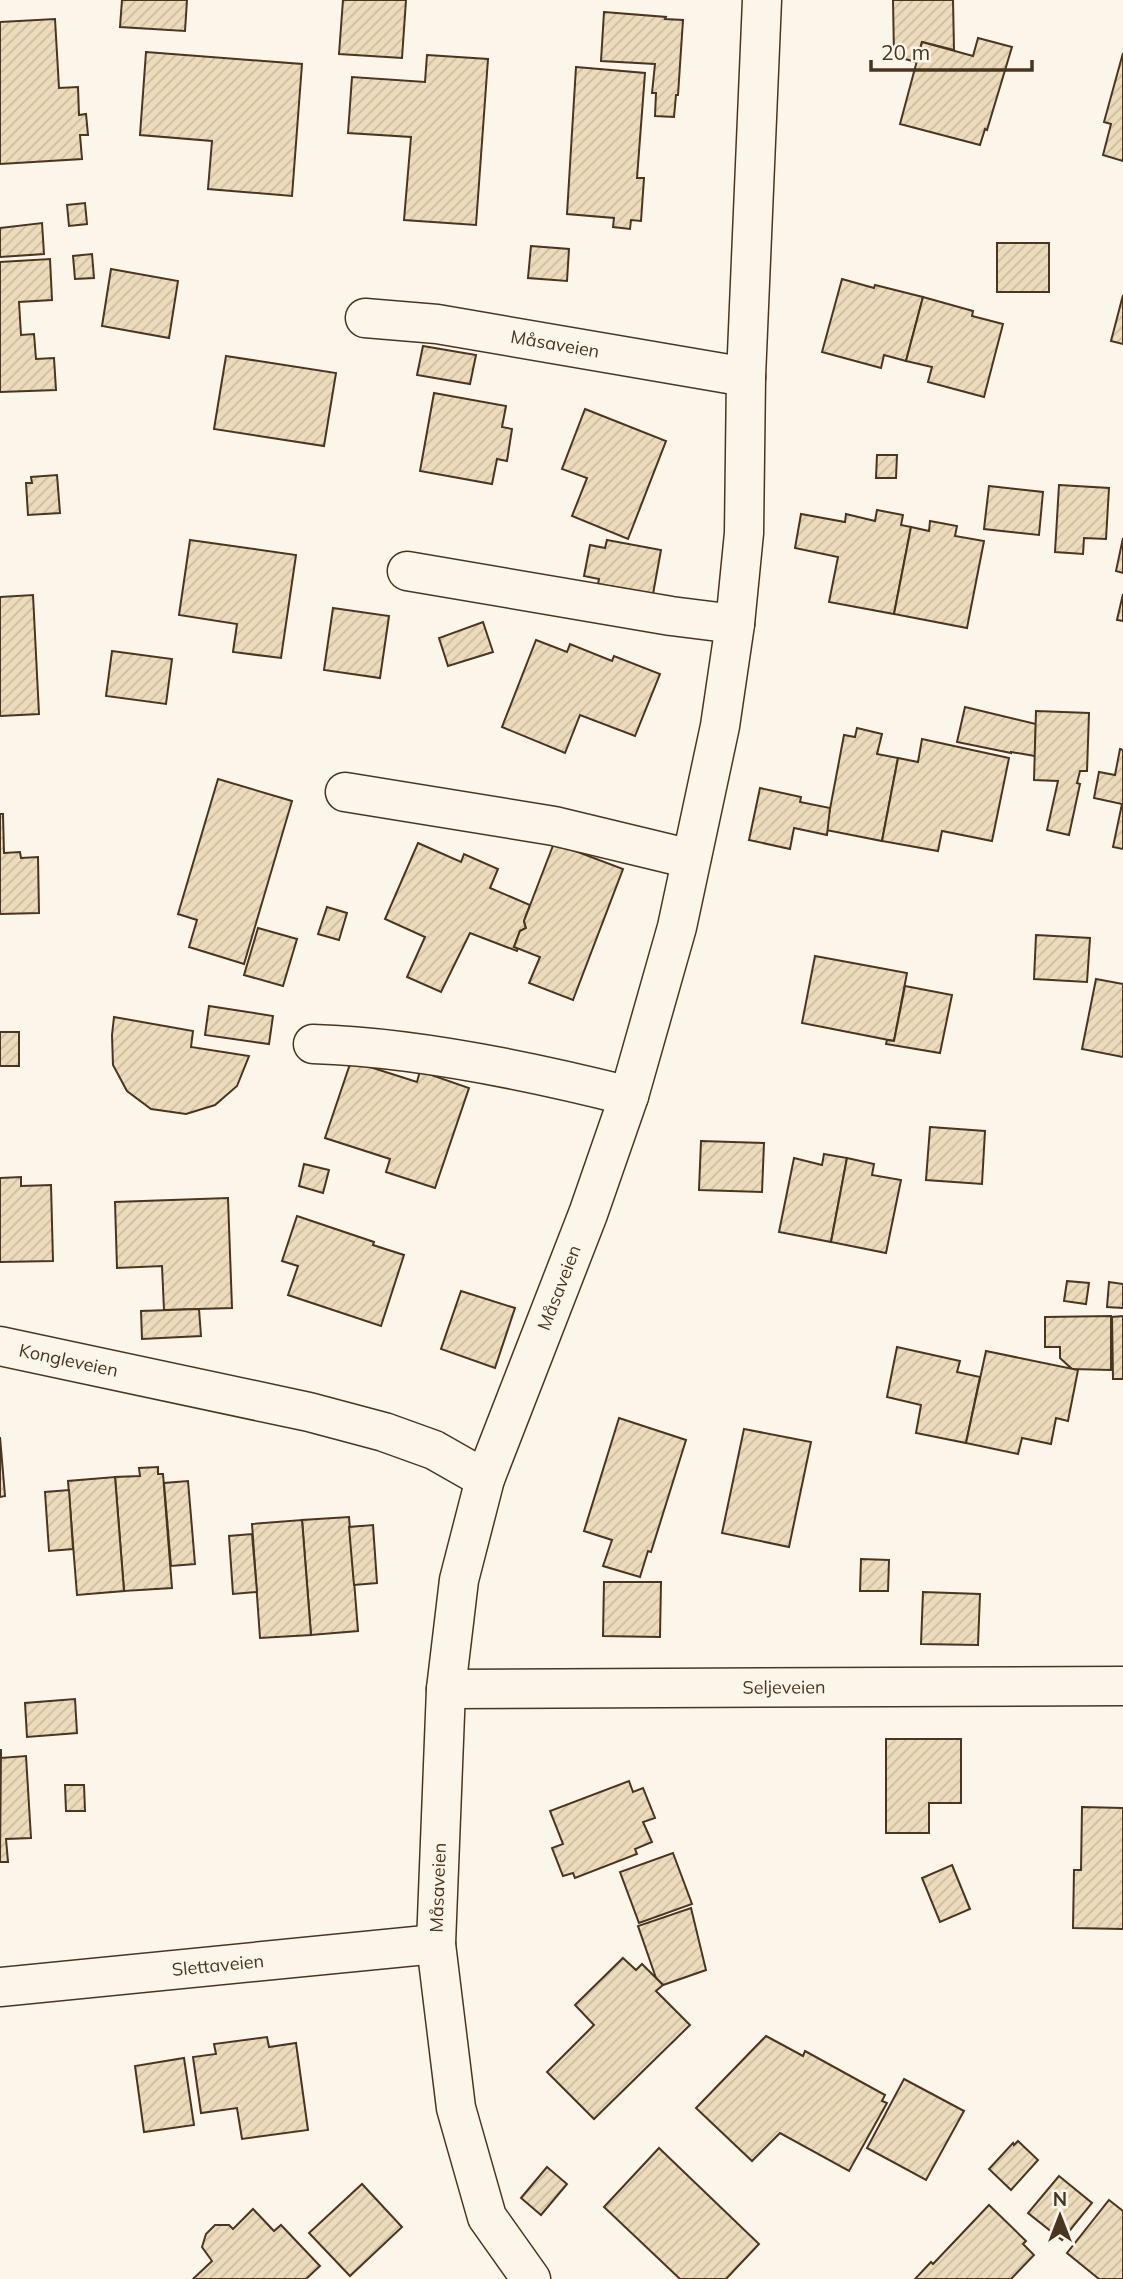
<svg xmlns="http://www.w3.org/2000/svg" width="1123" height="2279" viewBox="0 0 1123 2279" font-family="Mulish,sans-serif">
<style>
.building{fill:url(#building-hatch);stroke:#4a3520;stroke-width:2}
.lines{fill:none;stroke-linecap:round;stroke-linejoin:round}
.minor-casing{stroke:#4a3520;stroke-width:41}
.minor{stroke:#fbf6e9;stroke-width:38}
.labels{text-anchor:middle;stroke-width:5;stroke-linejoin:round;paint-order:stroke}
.street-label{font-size:18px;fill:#4a3520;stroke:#fbf6e9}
</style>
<defs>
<pattern id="building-hatch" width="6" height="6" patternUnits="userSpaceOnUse" patternTransform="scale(1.75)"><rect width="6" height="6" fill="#ecdcbc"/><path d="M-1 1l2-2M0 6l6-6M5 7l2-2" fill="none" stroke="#ccbda1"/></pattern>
</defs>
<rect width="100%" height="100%" fill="#fbf6e9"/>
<g class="building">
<path d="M122,0h65l-2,31 -65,-4z"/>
<path d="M343,0h63l-4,58 -63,-4z"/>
<path d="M893,0h60l1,50 -32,-8 -6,20 -22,-6z"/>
<path d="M604,12l62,5 -1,2 18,1 -5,75h-2l-2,22 -19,-1 1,-23h-4l3,-29 -54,-3z"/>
<path d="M55,19l4,69 19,-1 1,28 7,-1 2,21h-8l2,24 -82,5v-142z"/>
<path d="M978,38l34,9 -25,83 -2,-1 -5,16 -80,-21 22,-82 51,14z"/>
<path d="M146,52l156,12 -10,132 -84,-7 4,-48 -72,-6z"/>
<path d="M1123,53v108l-20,-6 8,-31 -7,-2z"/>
<path d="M427,55l61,4 -12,166 -72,-5 7,-83 -63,-4 4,-56 73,5z"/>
<path d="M576,67l69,6 -8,105h7l-3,43 -10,-1 -1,9 -17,-2 1,-9 -47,-4z"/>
<path d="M85,203l2,21 -18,2 -2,-21z"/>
<path d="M42,223l2,31 -44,3v-29z"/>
<rect x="997" y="243" width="52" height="49"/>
<path d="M531,246l38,3 -2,32 -39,-3z"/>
<path d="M92,254l2,24 -19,1 -2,-23z"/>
<path d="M50,259l2,41 -33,2 2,33 13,-1 2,25 18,-1 2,32 -56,2v-130z"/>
<path d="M111,269l67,12 -9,57 -67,-12z"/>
<path d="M842,279l32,9 1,-3 48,12 -17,64 -22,-6 -3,13 -59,-16z"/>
<path d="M1123,295v49l-12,-3z"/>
<path d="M923,297l50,14 -1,5 31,8 -19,73 -56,-15 4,-15 -26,-6z"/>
<path d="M423,346l53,9 -6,29 -53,-9z"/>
<path d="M226,356l110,17 -12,73 -110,-17z"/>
<path d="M434,393l72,13 -4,21 10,2 -5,32 -10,-2 -5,25 -72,-13z"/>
<path d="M585,409l81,32 -38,98 -56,-23 15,-38 -25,-9z"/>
<path d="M877,455h20l-1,23h-20z"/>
<path d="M57,475l3,38 -32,2 -2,-32h6l-1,-6z"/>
<path d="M1059,485l50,3 -3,51 -22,-1 -1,16 -28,-2z"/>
<path d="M989,486l54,6 -4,43 -55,-6z"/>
<path d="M877,510l26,5 -2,10 10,2 -17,87 -65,-12 9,-45 -43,-9 6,-34 44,8 1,-8 29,7z"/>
<path d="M930,521l27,5 -2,10 29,5 -17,87 -73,-14 17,-87 18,4z"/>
<path d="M1123,538v35l-7,-2z"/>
<path d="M190,540l106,15 -15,103 -48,-6 4,-28 -58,-9z"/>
<path d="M607,540l54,10 -8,44 -55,-10 1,-5 -15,-3 6,-31 15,3z"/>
<path d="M1123,594v27l-6,-1z"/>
<path d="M33,595l6,119 -39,2v-119z"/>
<path d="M333,608l56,8 -9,62 -56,-8z"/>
<path d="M483,622l10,30 -45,14 -9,-28z"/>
<path d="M536,640l31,12 3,-8 42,17 2,-5 46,18 -25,62 -55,-21 -15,38 -63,-26z"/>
<path d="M112,651l60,8 -6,45 -60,-8z"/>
<path d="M965,707l71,17 -1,32 -24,-4v1l-54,-11z"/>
<path d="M1036,711l53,2 -2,58h-7l-3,12 3,1 -11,51 -22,-5 11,-49 -24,-1z"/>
<path d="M857,728l25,6 -5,20 21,4 -16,83 -56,-11 18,-95 11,2z"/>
<path d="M922,739l87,19 -17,83 -50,-10 -4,20 -56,-10 16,-83 20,4z"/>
<path d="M1120,749l3,1v99l-10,-2 9,-43 -28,-6 5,-26 16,3z"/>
<path d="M218,779l74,22 -48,163 -55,-17 8,-27 -19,-6z"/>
<path d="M760,788l41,9 -1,5 30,6 -3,27 -33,-7 -4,21 -41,-9z"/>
<path d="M0,814h3l1,39 16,-1 1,6 17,-1 1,56 -39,1z"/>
<path d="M418,843l43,19 3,-8 34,15 -8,19 40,17 -6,16 2,7 -6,3 -6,16 4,1 -1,3 -47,-18 -29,59 -34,-15 18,-40 -40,-18z"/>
<path d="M554,843l69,26 -50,131 -44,-17 11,-26 -26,-10 6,-16 6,-3 -2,-7z"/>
<path d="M327,907l20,6 -8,27 -21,-6z"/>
<path d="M258,928l39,11 -14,47 -39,-11z"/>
<path d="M1036,935l54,3 -3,44 -53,-3z"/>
<path d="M815,956l92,17 -13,68 -92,-18z"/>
<path d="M1096,979l27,5v73l-41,-8z"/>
<path d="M905,986l47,9 -12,58 -54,-9 1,-4 7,1z"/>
<path d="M209,1006l64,10 -4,28 -64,-9z"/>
<path d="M114,1017l79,14 -2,16 58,9 -12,30 -22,19 -29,9 -35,-5 -24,-18 -14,-26 -1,-30z"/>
<rect x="0" y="1032" width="19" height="34"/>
<path d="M351,1061l66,21 3,-11 49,17 -34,100 -49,-16 4,-13 -65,-21z"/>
<path d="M930,1127l55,4 -3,53 -56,-4z"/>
<path d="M701,1141l63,2 -2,49 -63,-2z"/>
<path d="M824,1154l23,4 -16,84 -52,-10 15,-74 28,7z"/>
<path d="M847,1158l27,6 -2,11 29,5 -15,73 -55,-11z"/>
<path d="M304,1164l25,6 -6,23 -24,-7z"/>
<path d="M21,1177v9l30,-1 2,76 -53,1v-84z"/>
<path d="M228,1198l4,110 -68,2 -2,-44 -45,2 -2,-66z"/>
<path d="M297,1216l77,26 -1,3 31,10 -23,71 -93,-31 10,-29 -16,-5z"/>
<path d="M1067,1281l22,2 -3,21 -22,-3z"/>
<path d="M1109,1282l14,2v24l-16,-1z"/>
<path d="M461,1291l54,17 -20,60 -54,-19z"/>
<path d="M199,1309l2,27 -59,3 -1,-28z"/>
<path d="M1111,1316v54l-39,-1 -12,-11v-11h-15v-30z"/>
<path d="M1123,1316v63h-10l-1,-62z"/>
<path d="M897,1347l63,14 -3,11 23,5 -14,66 -50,-10 5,-28 -34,-8z"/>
<path d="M986,1351l92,19 -10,51 -12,-3 -5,26 -29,-6 -4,16 -52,-11z"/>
<path d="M619,1418l67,22 -35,112 -3,-1 -8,26 -37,-11 9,-26 -28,-9z"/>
<path d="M744,1429l67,13 -22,105 -67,-14z"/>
<path d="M0,1437l5,59 -5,1z"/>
<path d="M158,1467v7h5l9,114 -48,3 -9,-114 25,-1 -1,-8z"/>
<path d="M115,1477l9,114 -47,4 -9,-114z"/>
<path d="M188,1481l7,83 -24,2 -7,-83z"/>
<path d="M69,1490l4,59 -24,2 -4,-59z"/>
<path d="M349,1517l9,114 -47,4 -9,-115z"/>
<path d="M302,1520l9,115 -51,3 -8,-114z"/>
<path d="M373,1525l4,58 -23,2 -5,-58z"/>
<path d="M252,1534l5,58 -24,2 -4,-58z"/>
<path d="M861,1559l28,1 -1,31h-28z"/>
<path d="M604,1582h57l-1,55 -57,-1z"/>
<path d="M923,1592l57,2 -2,51 -57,-1z"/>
<path d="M75,1699l2,34 -50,4 -2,-34z"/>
<path d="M886,1739h75v64h-32v30h-43z"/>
<path d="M1,1749v9l25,-2 5,82 -25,1 2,23h-8z"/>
<path d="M629,1781l4,11 10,-4 12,30 -12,4 9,20 -17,7 2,5 -62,24 -2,-5 -10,3 -11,-28 11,-4 -13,-33z"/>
<path d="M65,1785h19l1,26h-19z"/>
<path d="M1082,1807l41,1v121l-50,-1 1,-58h7z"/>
<path d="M673,1853l19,51 -53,19 -19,-51z"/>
<path d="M952,1865l18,44 -30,13 -18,-44z"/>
<path d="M691,1908l15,62 -43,15 -7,-7 -18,-52z"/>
<path d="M623,1958l13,12 6,-6 21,21 -7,6 34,34 -96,94 -47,-47 47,-47 -19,-20z"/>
<path d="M766,2036l37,20 2,-5 80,44 -3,6 5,2 -38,68 -69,-38 -28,28 -56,-53z"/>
<path d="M267,2037l2,10 27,-4 12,87 -66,9 -5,-31 -36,5 -8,-56 23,-3 -2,-10z"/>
<path d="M184,2058l10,67 -50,7 -9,-66z"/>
<path d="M904,2079l60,32 -38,69 -59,-32z"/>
<path d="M1018,2141l20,19 -27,30 -22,-21 24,-26 1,2z"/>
<path d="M659,2148l100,96 -33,35h-46l-76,-72z"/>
<path d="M547,2167l20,17 -26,31 -20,-17z"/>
<path d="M1059,2176l33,27 -30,37 -34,-27z"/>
<path d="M362,2184l40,43 -52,49 -41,-43z"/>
<path d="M1109,2200l14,11v68h-24l-32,-26z"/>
<path d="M989,2205l37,36 -3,3 11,11 -23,24h-96l16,-17 2,2z"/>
<path d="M253,2209l21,22 7,-6 39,41 -14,13h-113l19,-18 -10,-14 4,-13 9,-9h14l4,4z"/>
</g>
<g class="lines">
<g class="minor-casing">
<g id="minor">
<path id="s1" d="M365,318l72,6 309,53"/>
<path d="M407,571l264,45 64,8"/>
<path d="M345,792l209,34 137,33"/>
<path d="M313,1044c101,3 217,27 316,52"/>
<path id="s2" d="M0,1346l309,66 75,20 50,18 51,29"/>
<path id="s3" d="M446,1689l677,-3"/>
<path id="s4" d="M0,1987l436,-43"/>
<path id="s5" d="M531,2279l-44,-62 -31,-109 -20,-164 10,-255 13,-109 26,-101 103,-265 41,-118 48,-169 43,-201 15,-102 9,-91 2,-156 16,-377"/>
</g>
</g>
<use href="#minor" class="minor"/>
</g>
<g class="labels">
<g class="street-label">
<text dy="6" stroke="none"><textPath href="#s1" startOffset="192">Måsaveien</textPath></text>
<text dy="6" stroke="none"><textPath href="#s5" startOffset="1029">Måsaveien</textPath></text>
<text dy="6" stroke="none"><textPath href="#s2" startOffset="70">Kongleveien</textPath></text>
<text dy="6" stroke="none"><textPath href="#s3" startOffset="338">Seljeveien</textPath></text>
<text dy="6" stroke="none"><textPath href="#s5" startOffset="411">Måsaveien</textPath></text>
<text dy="6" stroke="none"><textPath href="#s4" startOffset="219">Slettaveien</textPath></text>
</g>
</g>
<g transform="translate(1060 2216)" stroke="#fbf6e9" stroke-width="5" paint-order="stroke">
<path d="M0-5L12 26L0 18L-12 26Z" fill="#4a3520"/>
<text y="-10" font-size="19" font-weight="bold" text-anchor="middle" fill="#4a3520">N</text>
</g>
<path d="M871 60v10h161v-10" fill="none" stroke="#4a3520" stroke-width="3.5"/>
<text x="881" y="60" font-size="21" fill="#4a3520" stroke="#fbf6e9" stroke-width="5" paint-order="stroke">20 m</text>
</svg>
